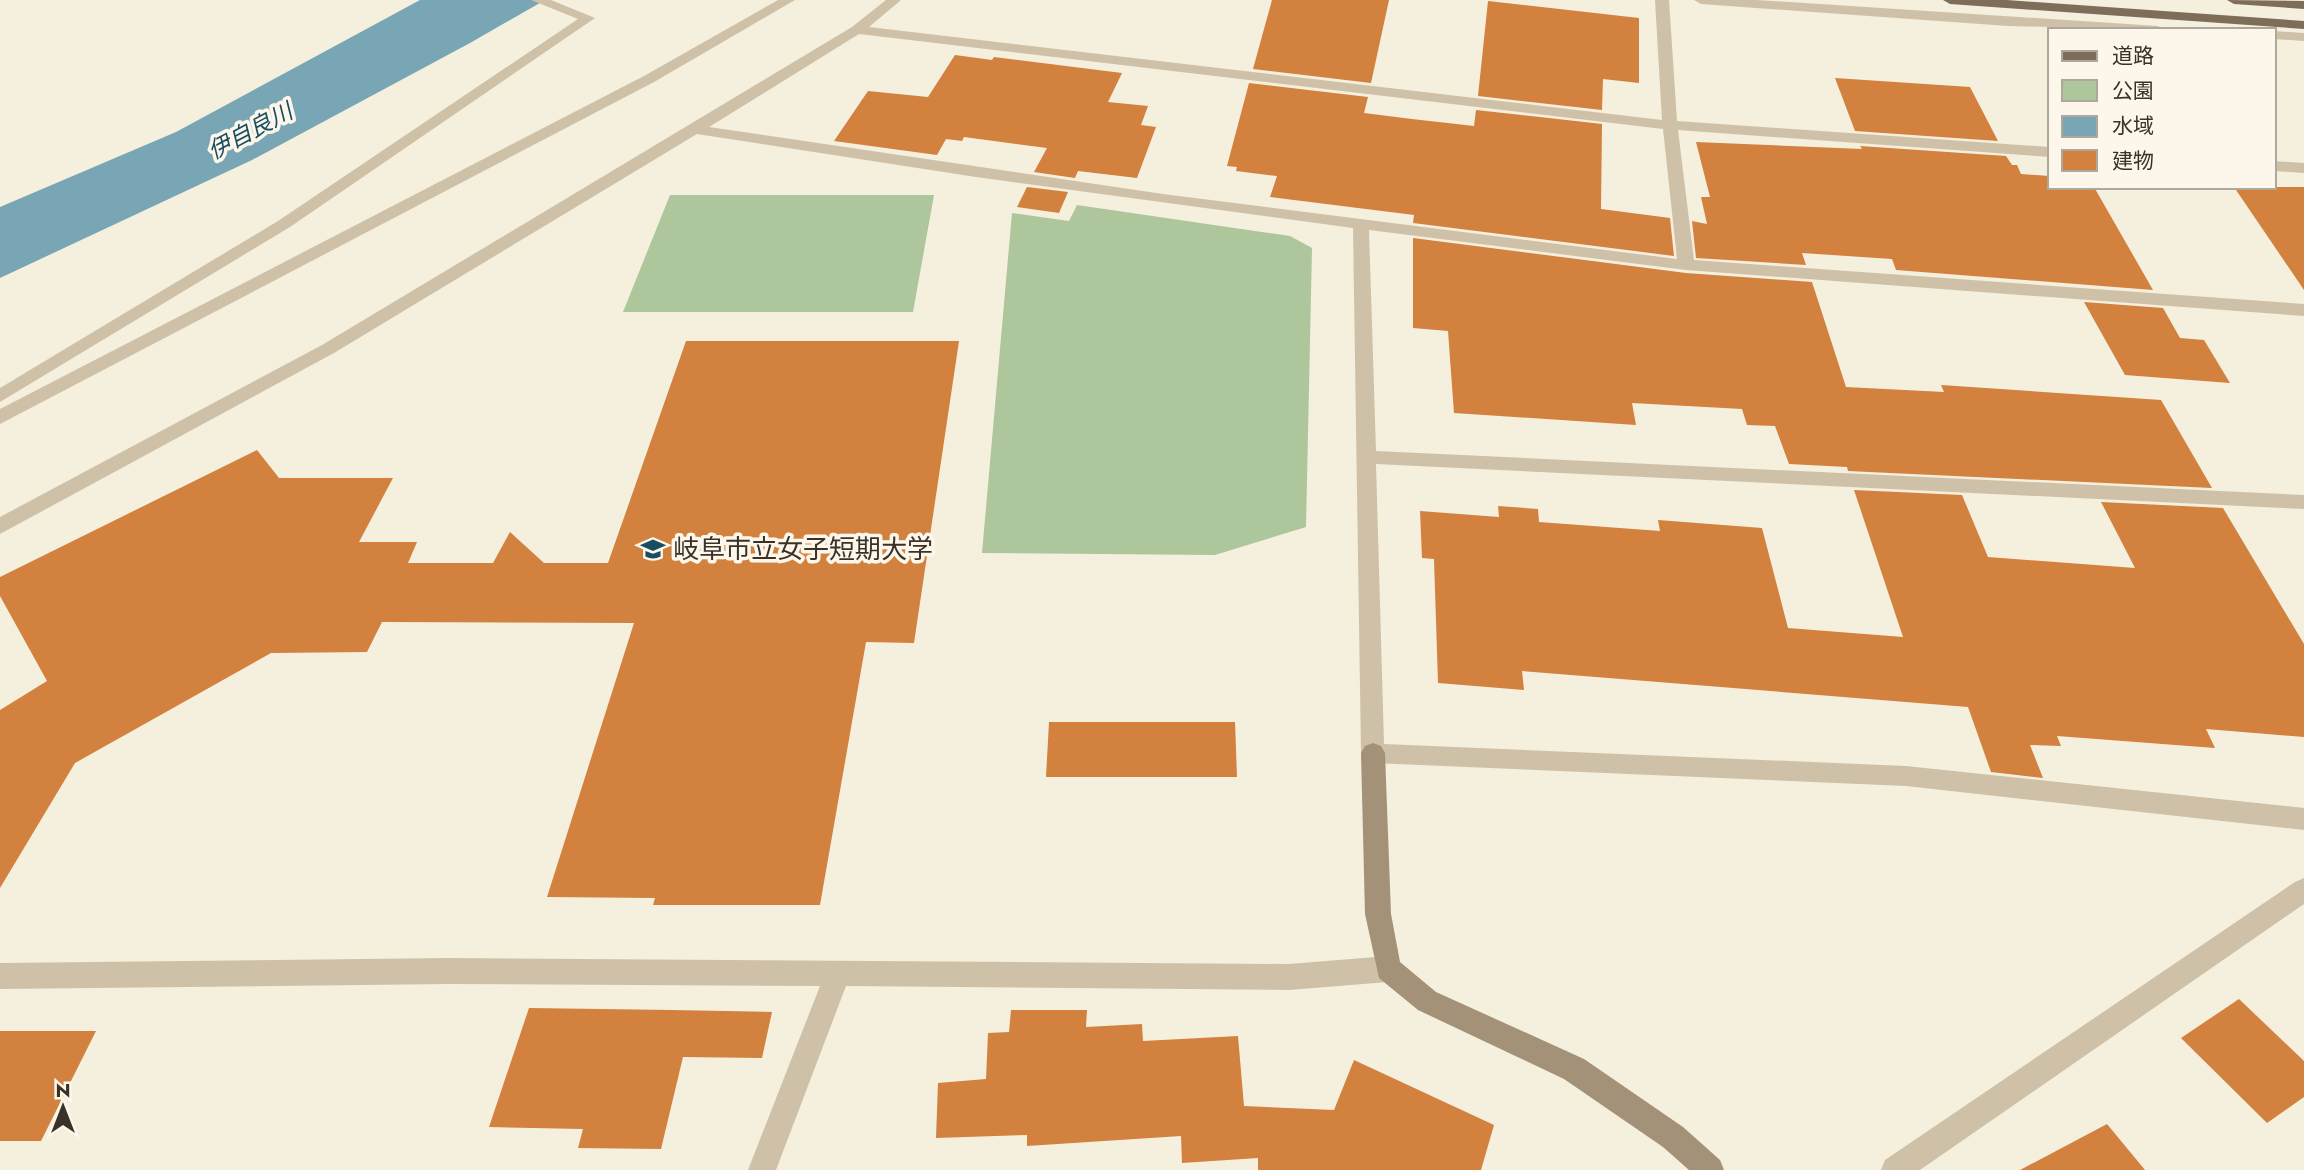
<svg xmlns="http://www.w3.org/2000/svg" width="2304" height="1170" viewBox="0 0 2304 1170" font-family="Jost,'Noto Sans JP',sans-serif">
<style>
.green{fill:#aec69b}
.water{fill:#79a6b5}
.building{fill:#d2813e}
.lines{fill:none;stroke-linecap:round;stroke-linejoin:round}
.street{fill:#cfc1a7;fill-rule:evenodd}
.secondary{fill:#a39178;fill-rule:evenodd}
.primary{fill:#7e6d58;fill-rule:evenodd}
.labels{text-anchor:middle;stroke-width:7;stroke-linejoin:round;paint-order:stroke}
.far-water-label{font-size:23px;font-style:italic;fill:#194d61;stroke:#fcf7ea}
.poi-label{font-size:26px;fill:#3a3228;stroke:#fcf7ea;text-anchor:start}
</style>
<rect width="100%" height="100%" fill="#f5efdd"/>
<g class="green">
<path d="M670,195h264l-21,117h-290z"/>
<path d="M1077,205l213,31 22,12 -6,279 -91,28 -233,-2 30,-340 57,8z"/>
</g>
<path class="water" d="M420,0h125l-75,43 -218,117 -252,118v-71l176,-75z"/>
<g class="building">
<path d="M1272,0h117l-18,83 -118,-14z"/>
<path d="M1488,1l151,17v65l-36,-4 -1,31 -124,-14z"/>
<path d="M955,55l37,5 2,-3 128,16 -14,29 40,4 -7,19 15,2 -19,51 -59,-7 -3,7 -41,-6 13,-24 -83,-11 -2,4 -16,-2 -9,16 -103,-14 34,-50 60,6z"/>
<path d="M1835,78l135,9 28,54 -143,-10z"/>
<path d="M1249,83l119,14 -4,16 48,6 62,7 2,-16 126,14 -1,85 69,9 4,38 -261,-33 1,-8 -144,-18 7,-21 -41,-5 1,-4 -10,-1z"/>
<path d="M1696,142l166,7 -2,-3 146,10 6,9h5l4,9 29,2v11h44l59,103 -257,-20 -4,-11 -90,-6 4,12 -110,-7 -4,-37 15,3 -6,-27h9z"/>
<path d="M1027,187l41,5 -9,21 -42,-6z"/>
<path d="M2234,187h70v103z"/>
<path d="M1413,238l273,35 126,9 34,105 98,5 -3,-7 220,15 51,88 -364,-17 -1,-4 -58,-3 -14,-38 -28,-1 -5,-16 -110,-6 4,22 -182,-12 -6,-82 -35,-3z"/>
<path d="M2084,302l79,6 17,30 24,2 26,43 -105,-8z"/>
<path d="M686,341h273l-45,302 -48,-1 -46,263h-167l2,-7 -108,-1 87,-274 -252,-1 -15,30 -96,1 -196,110 -75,125v-178l47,-29 -47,-85v-19l257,-127 22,28h114l-34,64h58l-9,21h85l17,-31 34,31h64z"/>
<path d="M1854,490l108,5 26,62 147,11 -34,-66 122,6 81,136v93l-98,-8 9,19 -158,-12 4,10 -31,-1 13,33 -52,-6 -23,-65 -446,-36 2,19 -86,-7 -4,-124 -12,-1 -2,-47 79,6 -1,-11 40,3 1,13 121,9 -2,-11 104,8 26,100 115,9z"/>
<path d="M1049,722h186l2,55h-191z"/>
<path d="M2239,999l65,62v36l-37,26 -86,-85z"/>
<path d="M529,1008l143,2 100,2 -10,46 -79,-1 -22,92 -83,-1 5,-19 -94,-2z"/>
<path d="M1011,1010h76l-1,17 56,-3 1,17 95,-5 6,70 90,4 20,-50 140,65 -13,45h-223v-12l-76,5 -1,-27 -154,10v-11l-91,3 2,-55 48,-4 2,-46 21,-1z"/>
<path d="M0,1031h96l-55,110h-41z"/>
<path d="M2107,1124l38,46h-125z"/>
</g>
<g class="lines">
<g class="street">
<path d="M531,0h20l44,18 -305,209 -290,175v-14l278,-167 300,-202z"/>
<path d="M778,0h17l-141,82 -654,342v-15l644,-333z"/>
<path d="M886,0h15l-32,27 793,93 -7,-120h14l8,121 373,26v10l-372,-27 16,130 610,44v12l-618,-46 -317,-40 7,221 928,44v14l-928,-45 8,280 522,22 398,42v22l-398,-44 -533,-23 -8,-3 -4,-7 -8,-525 -377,-51 -279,-43 -363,219 -334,181v-17l322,-172 530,-318zM859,34l804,95 14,130 -514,-65 -454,-67z"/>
<path d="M1694,0h63l401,26 7,4 -157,-4 -307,-22z"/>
<path d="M2274,31l30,2v8l-30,-2z"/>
<path d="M2274,161l30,2v10l-30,-2z"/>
<path d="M2304,878v26l-384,266h-39l4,-10 410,-278z"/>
<path d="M1388,956l9,4 4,9 -4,9 -9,4 -99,8 -443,-4 -70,184h-28l72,-184 -372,-2 -448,5v-26l448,-5 841,6z"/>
</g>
<path class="secondary" d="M1373,743l8,3 4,7 6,161 9,48 36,30 148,67 99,68 37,33 4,10h-35l-26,-23 -99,-68 -146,-69 -39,-32 -14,-64 -4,-161 4,-7z"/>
<g class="primary">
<path d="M1943,0h64l297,21v8l-354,-25z"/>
<path d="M2227,0l77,1v8l-70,-5z"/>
</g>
</g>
<defs>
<g id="university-bare" transform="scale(1.89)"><path d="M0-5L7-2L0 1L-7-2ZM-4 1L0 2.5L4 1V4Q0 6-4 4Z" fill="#194d61" stroke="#fcf7ea" stroke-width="2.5" paint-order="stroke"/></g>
</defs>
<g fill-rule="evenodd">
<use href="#university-bare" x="653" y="549"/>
</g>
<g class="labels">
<g class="far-water-label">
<text transform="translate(250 131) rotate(-28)" y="8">伊自良川</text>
</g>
<g class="poi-label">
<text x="673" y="558">岐阜市立女子短期大学</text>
</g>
</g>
<rect x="2048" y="28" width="228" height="161" fill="#fcf7ea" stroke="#aea89c" stroke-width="2"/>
<rect x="2062" y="51" width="35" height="10" fill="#7e6d58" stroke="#aea89c" stroke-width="2"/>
<text x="2112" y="63" font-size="21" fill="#3a3228">道路</text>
<rect x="2062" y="80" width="35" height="21" fill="#aec69b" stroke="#aea89c" stroke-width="2"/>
<text x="2112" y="98" font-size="21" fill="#3a3228">公園</text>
<rect x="2062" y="116" width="35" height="21" fill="#79a6b5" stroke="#aea89c" stroke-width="2"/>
<text x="2112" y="133" font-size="21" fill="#3a3228">水域</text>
<rect x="2062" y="150" width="35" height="21" fill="#d2813e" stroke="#aea89c" stroke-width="2"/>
<text x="2112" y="168" font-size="21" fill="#3a3228">建物</text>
<g transform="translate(63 1107)" stroke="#fcf7ea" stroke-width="5" paint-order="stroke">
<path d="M0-5L12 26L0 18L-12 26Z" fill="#3a3228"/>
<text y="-10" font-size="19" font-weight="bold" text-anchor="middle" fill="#3a3228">N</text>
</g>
</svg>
